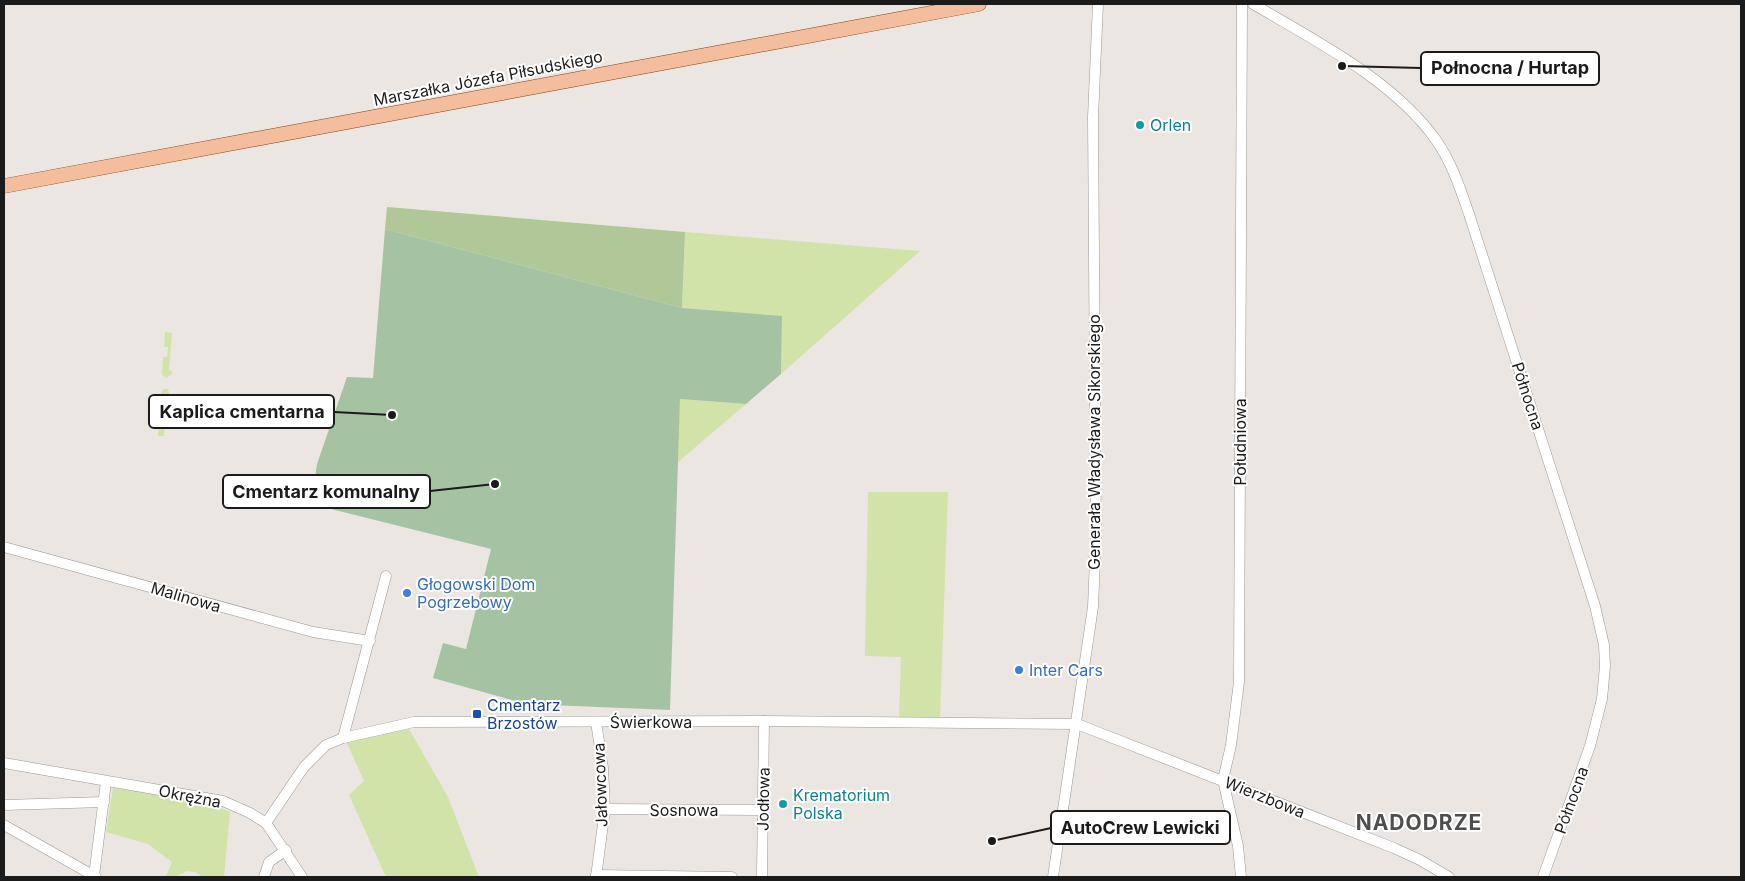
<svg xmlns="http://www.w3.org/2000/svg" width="1745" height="881" viewBox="0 0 1745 881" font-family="Inter,sans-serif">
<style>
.grass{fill:#d1e3a9}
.forest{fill:#b0c898}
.cemetery{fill:#a5c3a3}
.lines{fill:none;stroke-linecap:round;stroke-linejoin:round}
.minor-casing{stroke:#989898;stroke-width:11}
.major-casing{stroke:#86450b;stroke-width:15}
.minor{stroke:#fff;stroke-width:10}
.major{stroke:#f4bd9d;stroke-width:14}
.culture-dot{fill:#0f9aa8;stroke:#fff;stroke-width:2}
.shop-dot{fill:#3f7fe0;stroke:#fff;stroke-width:2}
.transit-dot{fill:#1a4fb4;stroke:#fff;stroke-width:2}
.labels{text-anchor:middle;stroke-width:4;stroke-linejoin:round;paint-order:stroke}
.street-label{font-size:16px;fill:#1b1b1b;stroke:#fff}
.culture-label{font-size:16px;fill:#0d838f;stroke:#fff;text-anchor:start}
.shop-label{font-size:16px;fill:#366cbe;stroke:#fff;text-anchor:start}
.transit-label{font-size:16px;fill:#164399;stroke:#fff;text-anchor:start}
.district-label{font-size:21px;font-weight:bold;letter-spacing:1px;fill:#4e4e4e;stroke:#fff}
.leader{fill:none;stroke:#1b1b1b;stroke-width:2}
.callout-dot{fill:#1b1b1b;stroke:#fff;stroke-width:2}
.callout{fill:#fff;stroke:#1b1b1b;stroke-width:2}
.callout-label{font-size:18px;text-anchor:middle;font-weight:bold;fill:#1b1b1b}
</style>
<rect width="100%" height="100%" fill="#ebe6e1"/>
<g class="grass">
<path d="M685,232l235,19 -139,123 1,-57 -100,-9z"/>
<path d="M165,332l7,1 -3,37 3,1v3l-6,4 -4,-4 1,-17h4l1,-10h-4z"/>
<path d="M163,389h5l2,8h-3l-3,39h-6l2,-41z"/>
<path d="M680,399l66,5 -69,59z"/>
<path d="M868,492h80l-8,226h-41l2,-61 -36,-1z"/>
<path d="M409,729l39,68 31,80h-93l-37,-82 15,-14 -18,-40z"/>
<path d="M113,788l96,15 21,9 -6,65h-21l-8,-5 -8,-1 -13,6h-8l6,-15 -24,-18 -42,-12z"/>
</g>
<path class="forest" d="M387,207l298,25 -3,76 -297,-79z"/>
<path class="cemetery" d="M385,229l297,79 100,8 -1,58 -35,30 -66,-5 -10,311 -144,-6 -93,-26 10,-35 23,6 25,-100 -180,-45 6,-40 30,-87 26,1z"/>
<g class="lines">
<g class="minor-casing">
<g id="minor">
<path d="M1253,4c63,37 140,76 183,136 16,23 24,48 33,74l126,392 9,39 1,21 -3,33 -12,47 -47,131"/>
<path d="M4,547l309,85 57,9"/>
<path d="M343,738l43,-162"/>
<path d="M4,763l219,38 27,12 16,10 36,54"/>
<path d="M4,805l100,-3"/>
<path d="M605,809l158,1"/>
<path d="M266,823l38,-56 22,-22 17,-7 71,-16 350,-1 313,3 317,124 26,12 29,17"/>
<path d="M4,825l92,52"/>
<path d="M596,875l136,2"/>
<path d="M94,876l12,-94"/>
<path d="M264,877l5,-15 17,-12"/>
<path d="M596,877l9,-68 -2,-41 -7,-46"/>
<path d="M762,877l2,-156"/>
<path d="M1053,877l40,-270 3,-72 -3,-418 5,-113"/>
<path d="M1241,877l-3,-31 -15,-66 8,-35 8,-63 3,-678"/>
</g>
</g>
<g class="major-casing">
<path id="major" d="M4,186l975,-182"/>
</g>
<use href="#minor" class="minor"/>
<use href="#major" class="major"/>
</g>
<g class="culture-dot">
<circle cx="1140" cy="125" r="5"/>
<circle cx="783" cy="804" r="5"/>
</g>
<g class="shop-dot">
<circle cx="407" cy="593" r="5"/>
<circle cx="1019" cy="670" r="5"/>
</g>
<rect class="transit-dot" x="472" y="709" width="10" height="10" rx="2.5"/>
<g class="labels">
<g class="street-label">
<text transform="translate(488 78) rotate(-11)" y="6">Marszałka Józefa Piłsudskiego</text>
<text transform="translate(1528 396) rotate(72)" y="6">Północna</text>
<text transform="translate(1094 442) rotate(-90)" y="6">Generała Władysława Sikorskiego</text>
<text transform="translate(1240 442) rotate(-90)" y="6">Południowa</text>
<text transform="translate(186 597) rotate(16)" y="6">Malinowa</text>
<text x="651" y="728">Świerkowa</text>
<text transform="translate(600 785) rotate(-92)" y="6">Jałowcowa</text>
<text transform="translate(190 796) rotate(11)" y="6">Okrężna</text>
<text transform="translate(1265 797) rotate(22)" y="6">Wierzbowa</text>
<text transform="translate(763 799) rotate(-89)" y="6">Jodłowa</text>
<text transform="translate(1571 800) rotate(-70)" y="6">Północna</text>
<text x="684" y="816">Sosnowa</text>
</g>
<g class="culture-label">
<text x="1150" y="131">Orlen</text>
<text x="793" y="801">Krematorium<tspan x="793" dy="18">Polska</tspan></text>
</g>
<g class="shop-label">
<text x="417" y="590">Głogowski Dom<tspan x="417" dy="18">Pogrzebowy</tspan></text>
<text x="1029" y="676">Inter Cars</text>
</g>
<g class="transit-label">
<text x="487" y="711">Cmentarz<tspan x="487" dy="18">Brzostów</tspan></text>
</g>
<g class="district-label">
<text x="1419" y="830">NADODRZE</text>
</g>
</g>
<path class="leader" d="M1342 66L1421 68M392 415L334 412M495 484L430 491M992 841L1051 828"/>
<g class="callout-dot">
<circle cx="1342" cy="66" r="5"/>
<circle cx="392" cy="415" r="5"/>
<circle cx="495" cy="484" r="5"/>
<circle cx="992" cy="841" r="5"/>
</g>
<g class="callout">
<rect x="1421" y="52" width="178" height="33" rx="5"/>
<rect x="149" y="395" width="185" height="33" rx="5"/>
<rect x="223" y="475" width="207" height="33" rx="5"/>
<rect x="1051" y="811" width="179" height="33" rx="5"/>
</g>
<g class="callout-label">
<text x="1510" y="74">Połnocna / Hurtap</text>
<text x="242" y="418">Kaplica cmentarna</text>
<text x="326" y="498">Cmentarz komunalny</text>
<text x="1140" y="834">AutoCrew Lewicki</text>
</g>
<rect width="1745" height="881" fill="none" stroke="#1b1b1b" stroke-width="10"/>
</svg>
